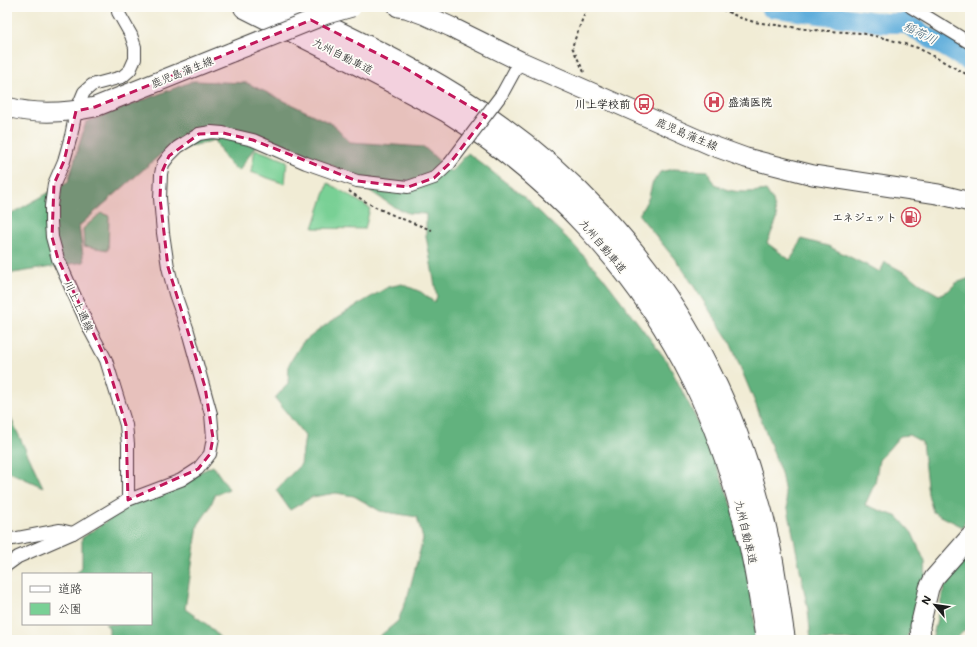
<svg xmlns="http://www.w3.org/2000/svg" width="977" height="647" viewBox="0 0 977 647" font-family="Mali,'Klee One',sans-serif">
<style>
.green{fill:#79d095;stroke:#4a7658}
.forest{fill:#62b27e;stroke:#3f674d}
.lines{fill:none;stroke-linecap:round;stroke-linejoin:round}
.stream{stroke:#61aedb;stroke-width:3.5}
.river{stroke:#61aedb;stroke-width:20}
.street-casing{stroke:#3c3b38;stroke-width:14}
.primary-casing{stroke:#3c3b38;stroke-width:21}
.highway-casing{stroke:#3c3b38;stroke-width:24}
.path{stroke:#3c3b38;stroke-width:2;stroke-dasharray:3 3;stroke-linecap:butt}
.street{stroke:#fff;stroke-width:12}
.primary{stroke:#fff;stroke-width:19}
.highway{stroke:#fff;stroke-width:22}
.street-bridge-casing{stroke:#3c3b38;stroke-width:14;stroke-linecap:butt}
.primary-bridge-casing{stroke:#3c3b38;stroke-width:21;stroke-linecap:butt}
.street-bridge{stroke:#fff;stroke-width:12}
.primary-bridge{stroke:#fff;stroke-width:19}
.marked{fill:#c2185b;fill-opacity:0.2;stroke:#c2185b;stroke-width:3;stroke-dasharray:8 5;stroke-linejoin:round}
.labels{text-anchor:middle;stroke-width:3.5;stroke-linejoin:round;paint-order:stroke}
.street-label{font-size:11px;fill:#1c1c1c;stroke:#fdfcf7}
.poi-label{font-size:11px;font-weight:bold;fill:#1c1c1c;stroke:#fdfcf7;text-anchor:end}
.water-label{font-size:12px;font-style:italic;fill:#3b5e72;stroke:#fdfcf7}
</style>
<rect width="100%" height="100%" fill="#fdfcf7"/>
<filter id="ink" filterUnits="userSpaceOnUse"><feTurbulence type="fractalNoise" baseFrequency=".025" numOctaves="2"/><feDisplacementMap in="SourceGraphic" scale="8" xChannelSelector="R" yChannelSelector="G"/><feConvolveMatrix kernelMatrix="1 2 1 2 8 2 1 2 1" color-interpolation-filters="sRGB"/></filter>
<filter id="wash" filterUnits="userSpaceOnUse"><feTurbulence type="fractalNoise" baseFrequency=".012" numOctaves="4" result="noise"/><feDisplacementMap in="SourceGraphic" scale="16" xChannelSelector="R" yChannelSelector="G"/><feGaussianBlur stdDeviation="0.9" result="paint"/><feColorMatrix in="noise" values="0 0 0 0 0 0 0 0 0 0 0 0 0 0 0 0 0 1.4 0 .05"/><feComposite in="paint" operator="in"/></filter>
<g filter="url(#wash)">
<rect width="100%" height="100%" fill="#f1ecd5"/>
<g class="green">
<path d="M255,149l32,12 -2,23 -34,-12z"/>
<path d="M328,183l42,25 -5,21 -52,-1z"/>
<path d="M101,213l8,3 -1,34 -24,-4 -1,-17z"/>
</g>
<g class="forest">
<path d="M193,81l54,2 87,42 16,17 74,5 27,25 17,-19 55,43 46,44 33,36 65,85 38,75 30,77 16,66 5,61h-381l23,-19 10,-26 15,-56 -6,-22 -37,-6 -26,-15 -18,-3 -24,4 -22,13 -14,-20 25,-26 4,-28 -30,-38 13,-14 1,-20 13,-21 25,-19 27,-17 34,-20 14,-3 19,8 13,10 3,-5 -11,-61v-22l-18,-1 -14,-6 -61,-41 -75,-24 -19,29c-13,-8 -17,-18 -24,-31l-54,14 -82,72 5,36 -77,12v-58l61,-34 18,-60z"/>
<path d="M673,169l35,2c1,3 3,9 5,11 13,12 37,11 53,8l7,11 4,18 -10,24 23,17 6,-9 5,-12 27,7 52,26 5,-10 24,13 16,12 14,8 9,-4 8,-8 14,-5v230l-7,19 -30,-15 -5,-18 -6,-52 -13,-7 -9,1 -21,24 -4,23 -10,22 33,12 14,16 13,29 1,20 -10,39 -11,19h-94l-3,-30 -27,-137 -25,-68 -26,-63 -48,-74 -43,-53 10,-18 3,-13 8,-12z"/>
<path d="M7,410l36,77 -36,-16z"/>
<path d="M213,466l16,23 -14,6 -6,14 -11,16 -13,84 24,17 13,14h-113v-12l-4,-4h46v-50h-75l6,-7v-29l49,-34z"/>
<path d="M970,552v75l-3,1 -12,12h-21l-1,-4 11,-48 20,-30z"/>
</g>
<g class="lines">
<path class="stream" d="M917,20l1,11"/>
<path class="river" d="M770,7l114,16h21l65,39"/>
</g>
</g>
<g filter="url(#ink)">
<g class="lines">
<g class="street-casing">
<g id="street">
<path d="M118,7v5l13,23 4,12v12l-5,11 -8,7 -30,8 -8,7 -8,19 -5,25 -7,25 -10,23 -3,22v16l1,15 6,22 33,73 15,28 20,65 2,19v56"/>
<path d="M911,7l59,36"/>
<path d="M502,94l18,-33"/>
<path d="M7,540l53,-10 13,3"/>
<path d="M7,565l11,-8 55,-24 55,-33 53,-20 17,-11 12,-15 3,-16 -2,-24 -24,-86 -12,-34 -7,-27 -5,-34 -3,-35 1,-24 2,-10 6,-8 9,-9 21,-13 12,-2 12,1 30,7 53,23 51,18 51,6 26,-9 16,-15"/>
</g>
</g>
<g class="primary-casing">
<g id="primary">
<path d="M398,7l8,1 19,7 26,12 69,34 193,85 33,12 67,17 125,19 32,8"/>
<path d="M7,107c29,8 59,6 88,0l137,-55"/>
<path d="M921,640l-1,-14 9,-38 5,-10 36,-41"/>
</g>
</g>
<g class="highway-casing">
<g id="highway">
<path d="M245,7c53,27 107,53 159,81 14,8 29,15 43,23 105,65 192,159 247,270 20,41 36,86 48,131 12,41 18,85 25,128"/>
<path d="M285,7c58,28 117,55 171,89 108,67 198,162 254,277 21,42 37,87 49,132 13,43 18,91 25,135"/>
</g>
</g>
<g class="path">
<path d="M717,7l24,11 13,4 59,8 48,3 27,6 30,9 52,28"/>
<path d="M584,72l-12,-25 15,-40"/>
<path d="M349,191c25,18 55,29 83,39"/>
</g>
<use href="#street" class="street"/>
<use href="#primary" class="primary"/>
<use href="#highway" class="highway"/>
<g class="street-bridge-casing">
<path id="street-bridge" d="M450,163l52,-69"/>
</g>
<g class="primary-bridge-casing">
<path id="primary-bridge" d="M232,52l95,-38 25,-7"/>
</g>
<use href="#street-bridge" class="street-bridge"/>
<use href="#primary-bridge" class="primary-bridge"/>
</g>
</g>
<path class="marked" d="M311,20l89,45 86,51 -36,47 -16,15 -26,9 -51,-6 -104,-41 -30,-7 -24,1 -30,22 -8,18 -1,24 8,69 37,120 8,51 -3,16 -12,15 -70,31 -2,-75 -20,-65 -48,-101 -6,-22 2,-53 10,-23 12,-50 19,-4z"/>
<defs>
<g id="hospital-ring" transform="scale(1)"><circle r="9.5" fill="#fdfcf7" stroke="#d1495b" stroke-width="1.5"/><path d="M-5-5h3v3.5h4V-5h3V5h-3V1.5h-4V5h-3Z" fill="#d1495b"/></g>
<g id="bus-ring" transform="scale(1)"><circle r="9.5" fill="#fdfcf7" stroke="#d1495b" stroke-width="1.5"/><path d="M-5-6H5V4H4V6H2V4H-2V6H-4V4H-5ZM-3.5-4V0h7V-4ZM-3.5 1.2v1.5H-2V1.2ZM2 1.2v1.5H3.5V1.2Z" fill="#d1495b"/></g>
<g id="fuel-ring" transform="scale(1)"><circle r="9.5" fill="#fdfcf7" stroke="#d1495b" stroke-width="1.5"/><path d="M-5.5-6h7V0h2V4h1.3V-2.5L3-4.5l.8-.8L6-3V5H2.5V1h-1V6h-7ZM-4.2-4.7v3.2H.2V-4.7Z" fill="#d1495b"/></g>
</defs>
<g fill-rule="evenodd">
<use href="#hospital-ring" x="714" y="102"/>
<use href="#bus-ring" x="644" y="104"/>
<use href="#fuel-ring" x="911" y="217"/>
</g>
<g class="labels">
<g class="street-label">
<text transform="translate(343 56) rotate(27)" y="4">九州自動車道</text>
<text transform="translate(182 72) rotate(-22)" y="4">鹿児島蒲生線</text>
<text transform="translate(687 134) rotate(23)" y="4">鹿児島蒲生線</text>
<text transform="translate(603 246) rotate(50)" y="4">九州自動車道</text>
<text transform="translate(79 306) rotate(65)" y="4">川上上通線</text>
<text transform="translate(746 532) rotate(77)" y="4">九州自動車道</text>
</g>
<g class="poi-label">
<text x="728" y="106" text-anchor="start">盛満医院</text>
<text x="630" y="108">川上学校前</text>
<text x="897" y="221">エネジェット</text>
</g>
<g class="water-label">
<text transform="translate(920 33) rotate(27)" y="4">稲荷川</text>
</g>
</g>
<rect width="977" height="647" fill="none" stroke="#fdfcf7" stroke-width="24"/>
<rect x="22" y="573" width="130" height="52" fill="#fdfcf7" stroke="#a3a29f"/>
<rect x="30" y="586" width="20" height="6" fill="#ffffff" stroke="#a3a29f"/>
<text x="58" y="593" font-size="12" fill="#1c1c1c">道路</text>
<rect x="30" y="603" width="20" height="12" fill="#79d095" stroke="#a3a29f"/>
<text x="58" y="613" font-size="12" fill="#1c1c1c">公園</text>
<g transform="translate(935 605) rotate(299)" stroke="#fdfcf7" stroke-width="3" paint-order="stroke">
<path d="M0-3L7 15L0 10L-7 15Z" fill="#1c1c1c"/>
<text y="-6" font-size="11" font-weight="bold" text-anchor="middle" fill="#1c1c1c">N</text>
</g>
</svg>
